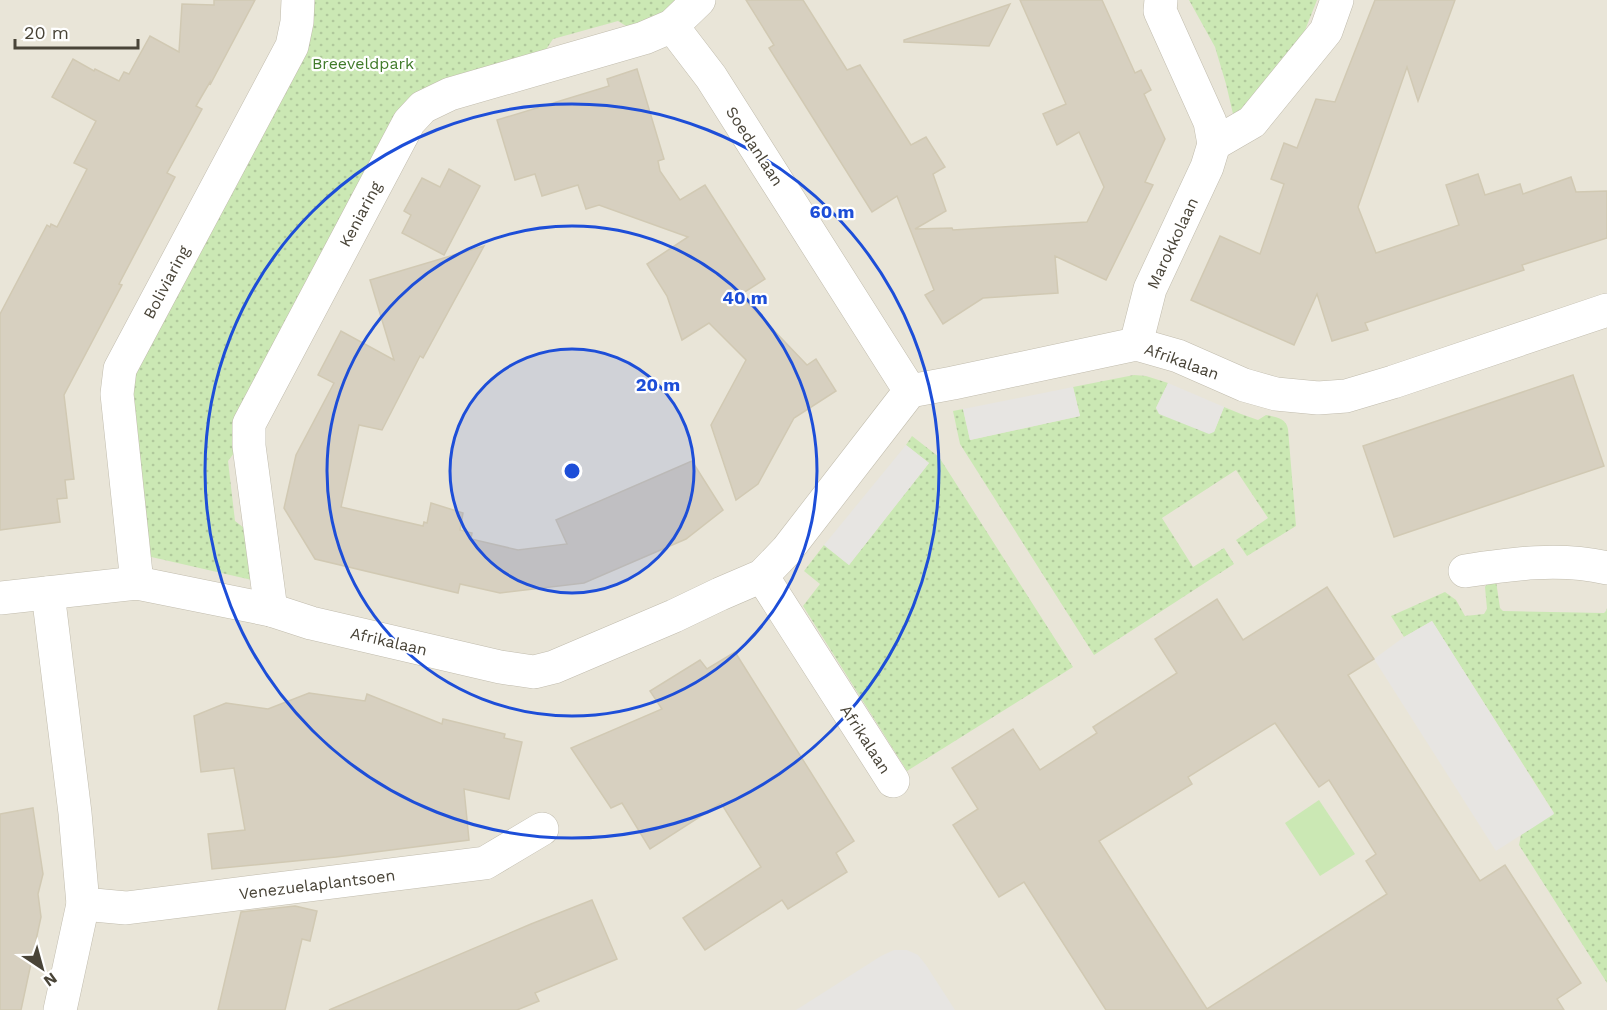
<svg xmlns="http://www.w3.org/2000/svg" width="1607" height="1010" viewBox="0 0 1607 1010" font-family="'Work Sans',sans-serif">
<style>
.residential{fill:#e9e5d8}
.green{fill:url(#green-dots)}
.pitch{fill:#cbe8b4}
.parking{fill:#e7e5e2}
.building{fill:#d7d0c0;stroke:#d1c9b3;stroke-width:1.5;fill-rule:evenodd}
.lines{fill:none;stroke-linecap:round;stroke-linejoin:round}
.minor-casing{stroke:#c1bcad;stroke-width:34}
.minor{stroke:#fff;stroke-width:33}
.ring{fill:none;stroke:#1d4ed8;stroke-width:3}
.labels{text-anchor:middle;stroke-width:4.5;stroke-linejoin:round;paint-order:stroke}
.park-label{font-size:16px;fill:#417b2b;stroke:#fff}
.street-label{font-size:16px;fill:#494438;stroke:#fff}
.centre{fill:#1d4ed8;stroke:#fff;stroke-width:3}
.ring-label{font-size:18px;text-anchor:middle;font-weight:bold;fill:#1d4ed8;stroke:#fff;stroke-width:4.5;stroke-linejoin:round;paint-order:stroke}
</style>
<defs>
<pattern id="green-dots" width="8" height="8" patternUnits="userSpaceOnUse" patternTransform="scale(1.5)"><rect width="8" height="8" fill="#cbe8b4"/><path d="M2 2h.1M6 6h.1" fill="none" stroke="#b0c89c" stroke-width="1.8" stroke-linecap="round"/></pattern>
</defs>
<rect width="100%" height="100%" fill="#f5f3ea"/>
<rect class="residential" x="0" y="0" width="1607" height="1010"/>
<g class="green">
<path d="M310,0h374l-9,11 -44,18 -13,-8 -65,18 -10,15 -109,33 -197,362 -9,12 7,60 13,10 4,49 -105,-24 -20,-175z"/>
<path d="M1189,0h128l-17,43 -63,88 -11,-47 -11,-37z"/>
<path d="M1134,375l12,1 22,7 -12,25 58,24 10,-25 17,7 17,6 8,-5c10,2 20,3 22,14l8,97 -49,30 -11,-16 32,-22 -32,-48 -74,48 31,49 31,-19 10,16 -140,91 -134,-211 -7,-33 10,-2 7,31 110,-24 -7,-29z"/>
<path d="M912,436l27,21 134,210 -166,104 -104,-165 17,-22 -16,-13 20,-26 25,20 80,-102 -23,-18z"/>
<path d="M1496,581l4,27 3,3 101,2 2,-2 1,-3v375l-88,-138 2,-10 33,-22 -122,-192 -28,16 -13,-21 54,-24 11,8 9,16 19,-2 3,-5 -2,-22 3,-4z"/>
</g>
<path class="pitch" d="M1319,800l36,54 -35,22 -35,-53z"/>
<g class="parking">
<path d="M1168,383l56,24 -10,25 -5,2 -50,-20 -3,-6z"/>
<path d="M1073,387l7,29 -110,24 -7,-31z"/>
<path d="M906,445l23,18 -80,102 -25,-20z"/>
<path d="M1432,621l122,193 -58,37 -122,-192 30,-22z"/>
<path d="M894,950h13l11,5 8,10 29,45h-159l85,-54z"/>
</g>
<g class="building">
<path d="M214,0h41l-45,85v-3l-14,24 6,3 -35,64 8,4 -56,107 3,1 -58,110 10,84 -9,1 2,18 -10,1 3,23 -60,8v-216l47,-89 3,2 1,-3 6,3 30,-58 -13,-6 22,-42 -44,-24 21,-38 21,12 1,-2 24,12 5,-9 5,2 21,-38 29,16 3,-48 32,1z"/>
<path d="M746,0h57l44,70 13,-5 51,80 15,-8 19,30 -12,7 13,37 -31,18 37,-1 1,2 134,-8 17,-35 -25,-55 -22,13 -14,-31 23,-10 -46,-104h82l33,73 6,-3 10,20 -7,4 21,45 -20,43 8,3 -47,95 -51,-24 3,37 -75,5 -40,26 -18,-29 9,-5 -37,-94 -25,16 -103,-164 5,-3z"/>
<path d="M1375,0h80l-37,101 -11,-34 -49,140 18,46 83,-28 -13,-40 32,-11 7,21 35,-11 3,10 48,-17 5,15 31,-1v47l-85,27 2,5 -159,53 3,7 -36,11 -15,-47 -23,51 -103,-45 29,-64 40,18 24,-70 -13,-5 13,-36 13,5 19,-49 19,3z"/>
<path d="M1010,4l-21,42 -85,-4v-2z"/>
<path d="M637,69l27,90 -6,2 2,10 20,29 25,-15 60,94 -25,16 67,70 9,-6 20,32 -42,27 -36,66 -22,16 -25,-75 35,-65 -37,-37 -27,17 -15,-44 -20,-32 41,-27 -89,-32 -13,4 -8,-24 -36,11 -7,-22 -20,6 -18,-60 112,-34 -2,-7z"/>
<path d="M449,169l31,17 -36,69 -42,-22 9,-18 -7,-4 18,-33 18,9z"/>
<path d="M484,246l-61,112 -3,-2 -38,74 -23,-5 -18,82 82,19 1,-4 3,1 4,-20 32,10 -3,17 12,3 -1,6 47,11 49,-6 -11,-24 136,-59 31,49 -37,29 -102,44 -84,10 -40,-9 -2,9 -143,-34 -31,-51 12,-53 38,-72 -16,-8 23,-44 53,29 -24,-80z"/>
<path d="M1573,375l31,91 -210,71 -31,-91z"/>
<path d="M1327,587l47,72 -26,16 84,132 48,74 25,-16 76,118 -24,16 7,11h-458l-82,-128 -25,15 -46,-72 25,-16 -26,-41 61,-39 27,41 57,-37 -4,-6 84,-54 -22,-34 62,-40 26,41zM1275,723l44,64 10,-7 47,74 -10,7 21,33 -180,115 -108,-168 93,-57 -4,-7z"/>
<path d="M735,652l119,189 -18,12 11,19 -59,37 -6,-9 -77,50 -22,-32 78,-51 -40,-64 -71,46 -28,-46 -11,5 -40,-60 91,-39 -12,-18 50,-31 7,9z"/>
<path d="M309,693l56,8 2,-7 75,30 1,-5 62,15 -1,4 18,4 -13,57 -45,-10 5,51 -133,17 -124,12 -4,-35 37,-4 -11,-62 -33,4 -7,-56 32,-13 42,6z"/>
<path d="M33,808l10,66 -5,20 3,23 -20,93h-21v-196z"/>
<path d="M592,900l25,59 -82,34 4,8 -22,9h-188l202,-86z"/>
<path d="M295,906l22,5 -7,30 -8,-2 -17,71h-67l23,-98z"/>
</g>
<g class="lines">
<g class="minor-casing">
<g id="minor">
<path d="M672,26l39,51 199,314"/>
<path d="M1214,144l38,-22 74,-91 11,-31"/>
<path d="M1136,344l14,-55 57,-122 7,-23 -4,-22 -50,-111 1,-11"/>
<path d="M1465,571c46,-7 95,-14 142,-3"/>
<path d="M762,576l131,205"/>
<path d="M137,583l-20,-189 3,-25 172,-323 5,-24 1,-22"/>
<path d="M48,593l27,220 8,91 43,4 359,-45 57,-34"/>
<path d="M0,598l137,-15 134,27 40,13 189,44 34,5 20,-5 120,-51 46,-22 42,-18 25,-26 123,-159 43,-8 183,-39 42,12 66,29 32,9 42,4 28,-2 47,-14 214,-72"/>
<path d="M271,610l-22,-164v-22l160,-302 14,-15 27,-13 194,-56 28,-12 27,-26"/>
<path d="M60,1010l23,-106"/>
</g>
</g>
<use href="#minor" class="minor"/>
</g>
<circle cx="572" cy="471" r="122" fill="#1d4ed8" fill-opacity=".12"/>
<g class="ring">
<circle cx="572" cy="471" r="122"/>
<circle cx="572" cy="471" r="245"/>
<circle cx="572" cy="471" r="367"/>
</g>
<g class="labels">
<g class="park-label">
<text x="363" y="69">Breeveldpark</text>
</g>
<g class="street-label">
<text transform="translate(755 146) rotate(57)" y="6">Soedanlaan</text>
<text transform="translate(360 214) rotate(-62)" y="6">Keniaring</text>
<text transform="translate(1172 243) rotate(-65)" y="6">Marokkolaan</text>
<text transform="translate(166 282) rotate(-62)" y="6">Boliviaring</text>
<text transform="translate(1182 361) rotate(20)" y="6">Afrikalaan</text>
<text transform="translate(389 641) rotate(13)" y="6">Afrikalaan</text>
<text transform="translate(866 739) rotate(57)" y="6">Afrikalaan</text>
<text transform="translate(317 884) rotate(-7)" y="6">Venezuelaplantsoen</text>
</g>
</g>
<circle cx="572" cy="471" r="9" class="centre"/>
<g class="ring-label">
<text x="832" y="218">60 m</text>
<text x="745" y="304">40 m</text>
<text x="658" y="391">20 m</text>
</g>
<g transform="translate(42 968) rotate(144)" stroke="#ffffff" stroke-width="4.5" paint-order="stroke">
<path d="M0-4.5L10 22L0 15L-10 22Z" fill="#494438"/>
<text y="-9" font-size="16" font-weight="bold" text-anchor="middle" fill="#494438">N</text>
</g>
<path d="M15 39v9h123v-9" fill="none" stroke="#494438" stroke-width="3"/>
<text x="24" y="39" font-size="18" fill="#494438" stroke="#ffffff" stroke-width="4.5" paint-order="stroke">20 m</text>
</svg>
